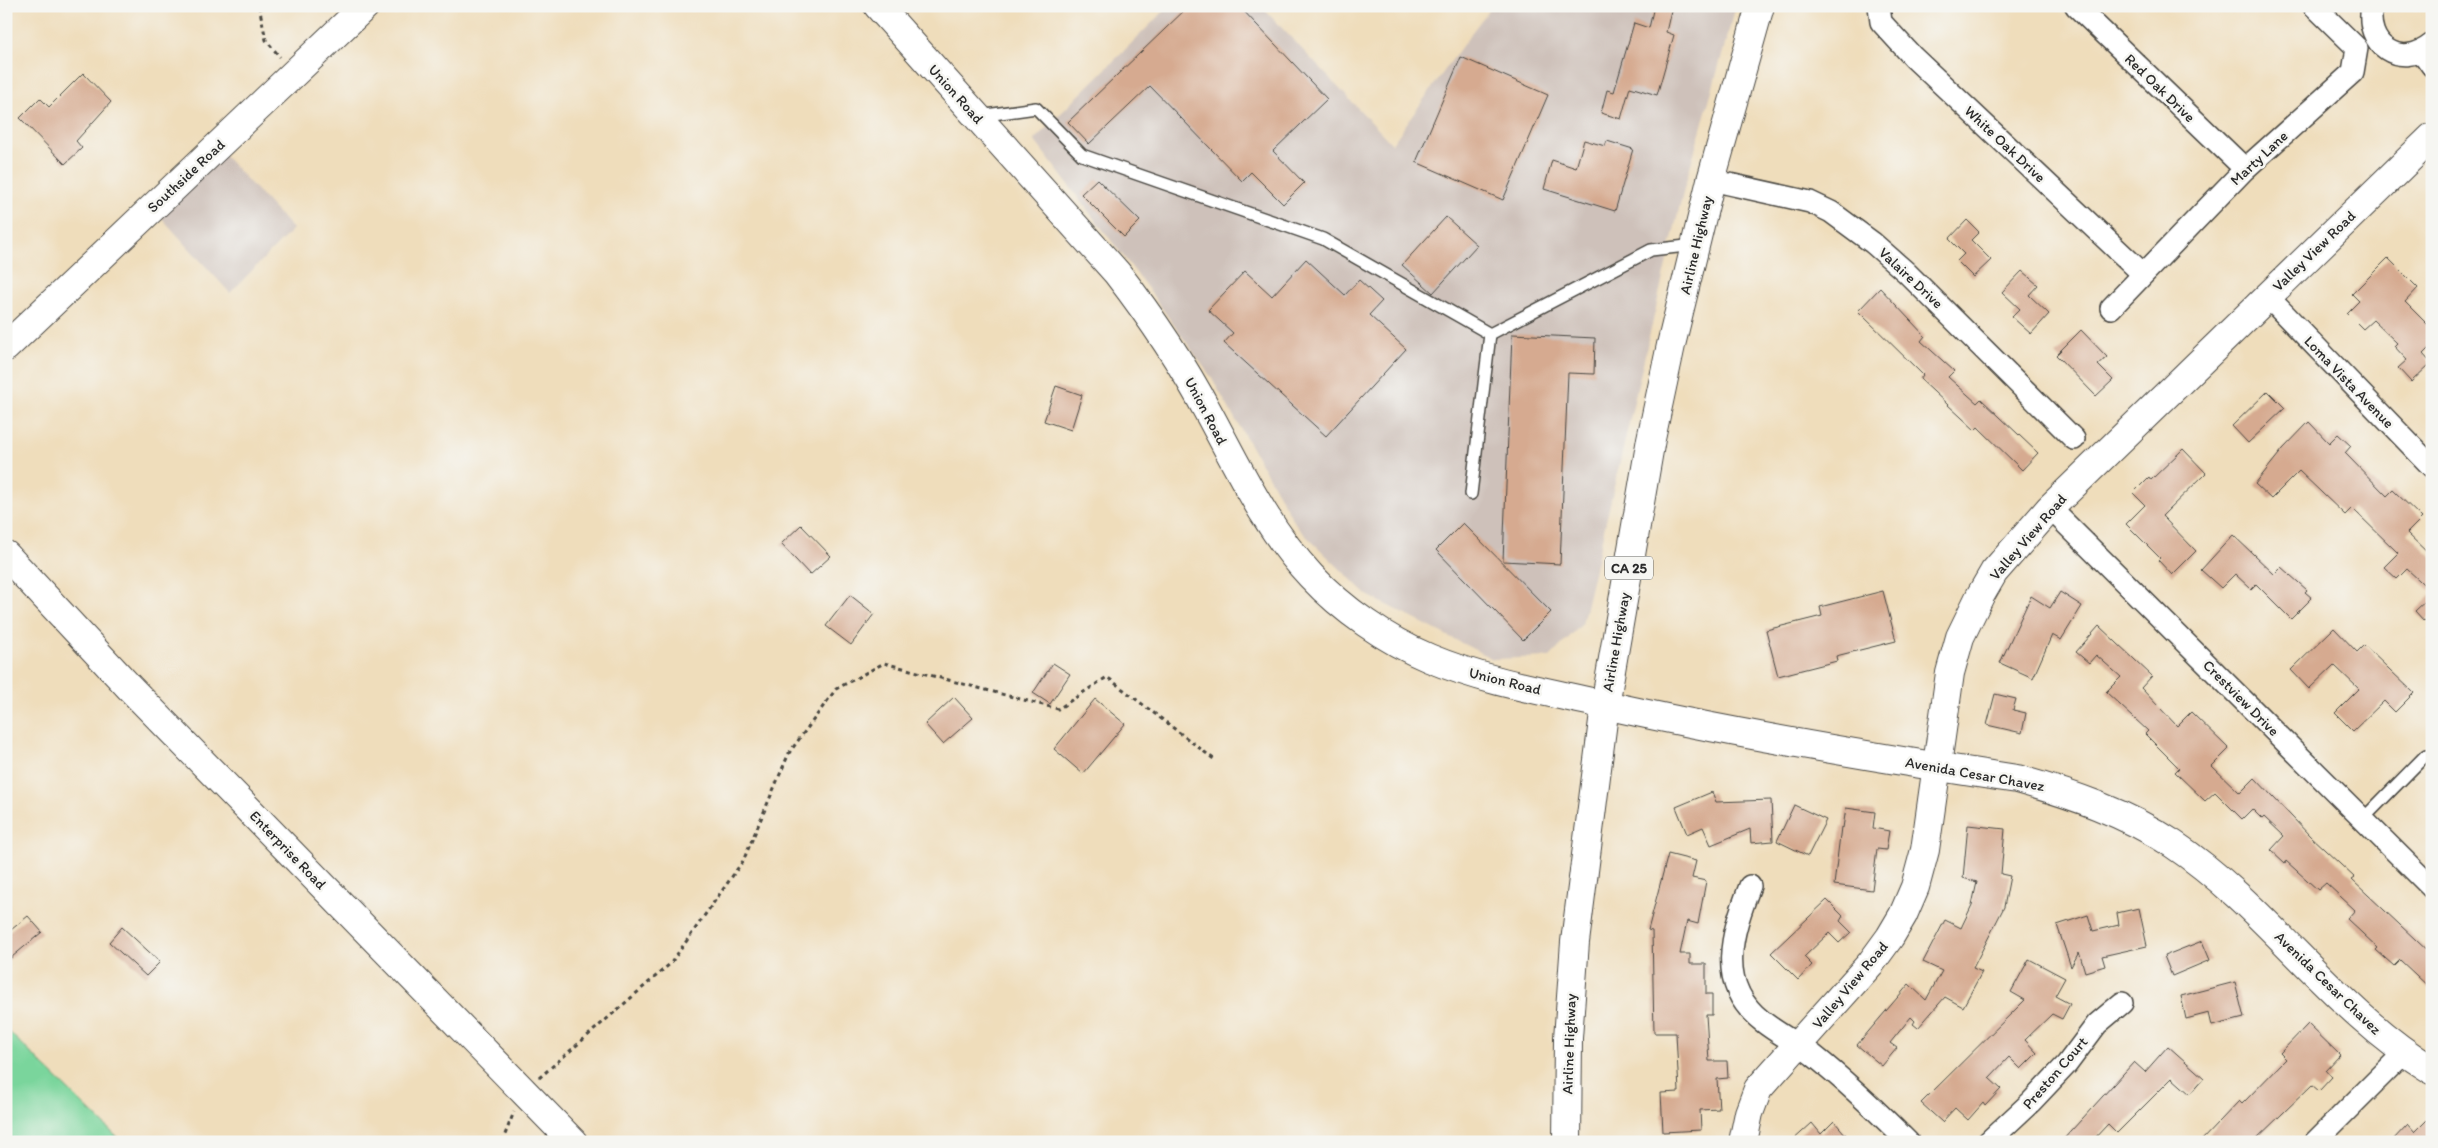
<svg xmlns="http://www.w3.org/2000/svg" width="2438" height="1148" viewBox="0 0 2438 1148" font-family="Itim,sans-serif">
<style>
.industrial{fill:#cec1ba}
.green{fill:#7ad59c;stroke:#528064}
.building{fill:#d6aa90}
.lines{fill:none;stroke-linecap:round;stroke-linejoin:round}
.service-casing{stroke:#484641;stroke-width:14}
.minor-casing{stroke:#484641;stroke-width:24}
.tertiary-casing{stroke:#484641;stroke-width:30}
.primary-casing{stroke:#484641;stroke-width:30}
.path{stroke:#484641;stroke-width:3;stroke-dasharray:4 4;stroke-linecap:butt}
.service{stroke:#fff;stroke-width:11}
.minor{stroke:#fff;stroke-width:21}
.tertiary{stroke:#fff;stroke-width:28}
.primary{stroke:#fff;stroke-width:28}
.labels{text-anchor:middle;stroke-width:5;stroke-linejoin:round;paint-order:stroke}
.shield{fill:#f6f6f2;stroke:#686867;stroke-width:1}
.shield-label{font-size:14px;font-weight:bold;fill:#2b2b2b}
.street-label{font-size:15px;fill:#2b2b2b;stroke:#f6f6f2}
</style>
<rect width="100%" height="100%" fill="#f6f6f2"/>
<filter id="ink" filterUnits="userSpaceOnUse"><feTurbulence type="fractalNoise" baseFrequency=".02" numOctaves="2"/><feDisplacementMap in="SourceGraphic" scale="10" xChannelSelector="R" yChannelSelector="G"/><feConvolveMatrix kernelMatrix="1 2 1 2 8 2 1 2 1" color-interpolation-filters="sRGB"/></filter>
<filter id="wash" filterUnits="userSpaceOnUse"><feTurbulence type="fractalNoise" baseFrequency=".0096" numOctaves="4" result="noise"/><feDisplacementMap in="SourceGraphic" scale="20" xChannelSelector="R" yChannelSelector="G"/><feGaussianBlur stdDeviation="1.12" result="paint"/><feColorMatrix in="noise" values="0 0 0 0 0 0 0 0 0 0 0 0 0 0 0 0 0 1.4 0 .05"/><feComposite in="paint" operator="in"/></filter>
<g filter="url(#wash)">
<rect width="100%" height="100%" fill="#efddbb"/>
<g class="industrial">
<path d="M1169,6h92l131,138 80,-112 20,-26h244l-53,186 -101,432 -32,33 -57,2 -126,-64 -69,-67 -87,-151 -65,-91 -112,-146z"/>
<path d="M222,153l71,76 -63,64 -72,-79z"/>
</g>
<path class="green" d="M6,1029l116,113h-116z"/>
<g id="blocks">
<g class="building">
<path d="M1189,6h50l88,93 -54,52 31,32 -21,21 -32,-32 -9,9 -92,-95 -61,58 -21,-22z"/>
<path d="M1654,6h18l-6,26 8,3 -17,60 -27,-8 -9,32 -20,-6 6,-23 7,2 20,-69 15,5z"/>
<path d="M1461,57l87,38 -45,105 -87,-38z"/>
<path d="M83,73l28,29 -35,39 6,7 -17,16 -45,-46 20,-20 9,9z"/>
<path d="M1584,140l21,6 2,-5 26,8 -18,62 -71,-22 8,-29 24,8z"/>
<path d="M1097,179l43,42 -16,16 -43,-43z"/>
<path d="M1446,217l31,28 -44,48 -31,-28z"/>
<path d="M1967,220l12,12 -8,8 20,20 -18,17 -16,-16 7,-7 -15,-15z"/>
<path d="M2388,258l30,30 -13,14 27,27v16l-9,9 8,9 -20,19 -13,-14 9,-8 -13,-14 3,-3 -24,-23 -10,9 -16,-16 12,-12 -7,-7z"/>
<path d="M1306,259l39,36 14,-15 23,21 -13,14 37,34 -80,87 -102,-93 9,-10 -25,-23 37,-39 27,25z"/>
<path d="M2022,271l16,14 -9,10 20,19 -18,20 -19,-17 8,-8 -18,-17z"/>
<path d="M1880,288l45,48 -4,5 33,30 -6,6 29,26 4,-4 57,54 -16,17 -44,-43 -3,3 -55,-51 3,-4 -65,-64z"/>
<path d="M2081,330l26,27 -9,8 15,15 -17,16 -40,-41z"/>
<path d="M1512,334l83,4 -1,36 -26,-1 -8,191 -57,-3z"/>
<path d="M1056,386l26,9 -11,35 -27,-9z"/>
<path d="M2268,391l17,17 -37,35 -16,-17z"/>
<path d="M2309,422l20,21 9,-9 13,12 -6,7 42,43 6,-6 29,28 -15,15 25,24v35l-25,-23 -10,10 -13,-12 14,-14 -46,-45 -7,7 -46,-44 -28,28 -16,-15 28,-35z"/>
<path d="M2183,449l23,24 -44,43 34,35 -24,24 -14,-15 2,-2 -34,-34 19,-19 -12,-12 16,-16 2,3z"/>
<path d="M1463,523l88,89 -28,28 -87,-90z"/>
<path d="M801,525l30,31 -21,19 -29,-31z"/>
<path d="M2233,535l41,39 7,-7 26,23 -2,2 7,6 -21,21 -35,-35 -5,5 -16,-15 -14,14 -20,-18z"/>
<path d="M1883,591l13,50 -60,15 1,5 -59,15 -12,-46 56,-14 -2,-9z"/>
<path d="M2060,592l22,14 -21,34 -9,-5 -19,43 -33,-15 31,-67 19,12z"/>
<path d="M850,595l24,19 -23,31 -25,-19z"/>
<path d="M2432,595v19l-8,7 -9,-10z"/>
<path d="M2099,626l53,50 -11,12 36,38 14,-14 38,37 -17,17 28,27 15,-15 55,58 45,42 -3,2 80,75v35l-32,-30 -6,6 -18,-16 2,-2 -31,-29 8,-9 -29,-27 -8,7 -32,-29 -1,2 -14,-13 13,-14 -20,-19 -2,2 -10,-10 -10,10 -27,-27 -10,9 -30,-29 4,-4 -34,-34 3,-3 -42,-39 15,-15 -25,-22 -7,8 -13,-11z"/>
<path d="M2334,628l23,24 7,-7 50,48 -19,19 -11,-11 -31,30 -18,-18 24,-24 -25,-24 -25,24 -18,-19z"/>
<path d="M1053,663l17,11 -20,30 -17,-11z"/>
<path d="M1995,694l21,5 -3,11 13,3 -4,20 -35,-8z"/>
<path d="M954,697l19,21 -30,26 -18,-20z"/>
<path d="M1095,699l30,25 -42,50 -29,-25z"/>
<path d="M1712,792l4,10 55,-2 2,41 -22,2 -1,-14 -39,16 -8,-18 -16,7 -11,-27z"/>
<path d="M1794,805l32,15 -18,36 -31,-15z"/>
<path d="M1846,808l29,4 -2,16 16,3 -3,19 -9,-1 -5,41 -38,-5 7,-58 2,1z"/>
<path d="M1968,825l37,4 -4,45 9,2 -6,31 -31,61 9,4 -19,35 -18,-10 -27,31 -5,-4 2,-3 -4,-4 -21,26 7,5 -15,18 -25,-21 52,-61 17,16 16,-29 -19,-9 22,-42 16,8 11,-23 5,-23 -14,-4z"/>
<path d="M1668,854l28,7 -4,17 14,3 -8,43 -11,-3 -7,33h10v10h16v30h6v21h-6l3,46h18l1,17 -11,1 2,30 -19,1 1,20 -38,2 -2,-39 18,-1 -3,-59h-22l-2,-102 -4,-1z"/>
<path d="M1827,900l16,16 -3,5 11,11 -12,11 -10,-10 -25,24 8,8 -14,15 -27,-27z"/>
<path d="M2139,908l8,38 -45,10 3,10 -20,6 -6,-20 -8,15 -14,-42 31,-10 5,16 26,-6 -2,-12z"/>
<path d="M28,916l14,16 -36,30v-28z"/>
<path d="M122,927l38,35 -14,14 -37,-34z"/>
<path d="M2202,941l8,19 -38,16 -8,-20z"/>
<path d="M2029,959l36,19 -10,18 15,8 -8,15 -10,-5 -27,26 12,13 -16,16 -12,-12 -20,21 12,11 -16,17 -2,-3 -15,17 -13,-12 -13,14 -21,-19 104,-103 -14,-8z"/>
<path d="M2235,982l9,36 -32,8 -3,-13 -23,6 -5,-23z"/>
<path d="M2308,1024l32,31 -14,15 6,7 -13,14 -7,-6 -59,57h-53l39,-41 3,3 44,-45 -6,-6z"/>
<path d="M2168,1046l36,32 -14,16 -18,-16 -55,55 -9,-9 -17,18h-30l73,-80 11,10z"/>
<path d="M2432,1115v27h-41l17,-18 7,8z"/>
<path d="M1834,1121l18,21h-61l21,-19 9,11z"/>
</g>
</g>
</g>
<g filter="url(#ink)">
<use href="#blocks" fill-opacity="0" stroke="#484641" stroke-width="1"/>
<g class="lines">
<g class="service-casing">
<g id="service">
<path d="M979,116l57,-8 46,47 241,84 167,95 161,-84 44,-5"/>
<path d="M1471,494l19,-160"/>
<path d="M2363,819l63,-64"/>
</g>
</g>
<g class="minor-casing">
<g id="minor">
<path d="M1879,6l2,16 32,35 230,217"/>
<path d="M2076,6l169,163"/>
<path d="M2372,6c-8,39 28,64 60,38"/>
<path d="M2422,52l10,14"/>
<path d="M1711,180l99,22 21,10 42,31 33,29 168,167"/>
<path d="M2267,296l165,171"/>
<path d="M2111,308l134,-139 108,-97 4,-24 -43,-42"/>
<path d="M2050,508l382,380"/>
<path d="M1750,886c-18,47 -35,98 12,135 16,13 35,22 51,34 34,27 64,56 95,87"/>
<path d="M1988,1142l43,-40 36,-38 30,-40 25,-21"/>
<path d="M2315,1142l89,-89"/>
</g>
</g>
<g class="tertiary-casing">
<g id="tertiary">
<path d="M878,6l239,267c34,44 65,90 91,139 31,57 58,116 103,164 32,34 75,64 118,82 55,23 114,33 172,46 137,31 277,54 416,75 54,15 109,34 156,65 96,64 160,166 259,226"/>
<path d="M6,347l359,-341"/>
<path d="M6,555l124,133 443,454"/>
<path d="M1743,1142l6,-29 9,-24 113,-126 19,-26 13,-22 12,-28 10,-37 25,-177 10,-36 20,-41 14,-24 56,-64 382,-371"/>
</g>
</g>
<g class="primary-casing">
<path id="primary" d="M1567,1142l1,-104 7,-96 30,-237 46,-266 20,-94 40,-165 49,-174"/>
</g>
<g class="path">
<path d="M259,6l7,34 14,17"/>
<path d="M539,1078l132,-115 72,-102 46,-108 47,-64 48,-26 174,46 49,-32 108,83"/>
<path d="M502,1142l12,-30"/>
</g>
<use href="#service" class="service"/>
<use href="#minor" class="minor"/>
<use href="#tertiary" class="tertiary"/>
<use href="#primary" class="primary"/>
</g>
</g>
<g class="labels">
<rect class="shield" x="1605" y="556.5" width="48" height="23" rx="4"/>
<g class="shield-label">
<text x="1629" y="573">CA 25</text>
</g>
<g class="street-label">
<text transform="translate(2160 88) rotate(44)" y="5">Red Oak Drive</text>
<text transform="translate(956 94) rotate(48)" y="5">Union Road</text>
<text transform="translate(2005 144) rotate(43)" y="5">White Oak Drive</text>
<text transform="translate(2259 158) rotate(-43)" y="5">Marty Lane</text>
<text transform="translate(186 176) rotate(-43)" y="5">Southside Road</text>
<text transform="translate(1696 245) rotate(-77)" y="5">Airline Highway</text>
<text transform="translate(2314 251) rotate(-44)" y="5">Valley View Road</text>
<text transform="translate(1911 278) rotate(43)" y="5">Valaire Drive</text>
<text transform="translate(2349 382) rotate(46)" y="5">Loma Vista Avenue</text>
<text transform="translate(1206 411) rotate(62)" y="5">Union Road</text>
<text transform="translate(2028 537) rotate(-49)" y="5">Valley View Road</text>
<text transform="translate(1616 642) rotate(-80)" y="5">Airline Highway</text>
<text transform="translate(1505 681) rotate(14)" y="5">Union Road</text>
<text transform="translate(2241 698) rotate(45)" y="5">Crestview Drive</text>
<text transform="translate(1975 774) rotate(10)" y="5">Avenida Cesar Chavez</text>
<text transform="translate(288 850) rotate(46)" y="5">Enterprise Road</text>
<text transform="translate(2328 983) rotate(44)" y="5">Avenida Cesar Chavez</text>
<text transform="translate(1850 985) rotate(-50)" y="5">Valley View Road</text>
<text transform="translate(1569 1044) rotate(-88)" y="5">Airline Highway</text>
<text transform="translate(2055 1073) rotate(-49)" y="5">Preston Court</text>
</g>
</g>
<rect width="2438" height="1148" fill="none" stroke="#f6f6f2" stroke-width="25"/>
</svg>
